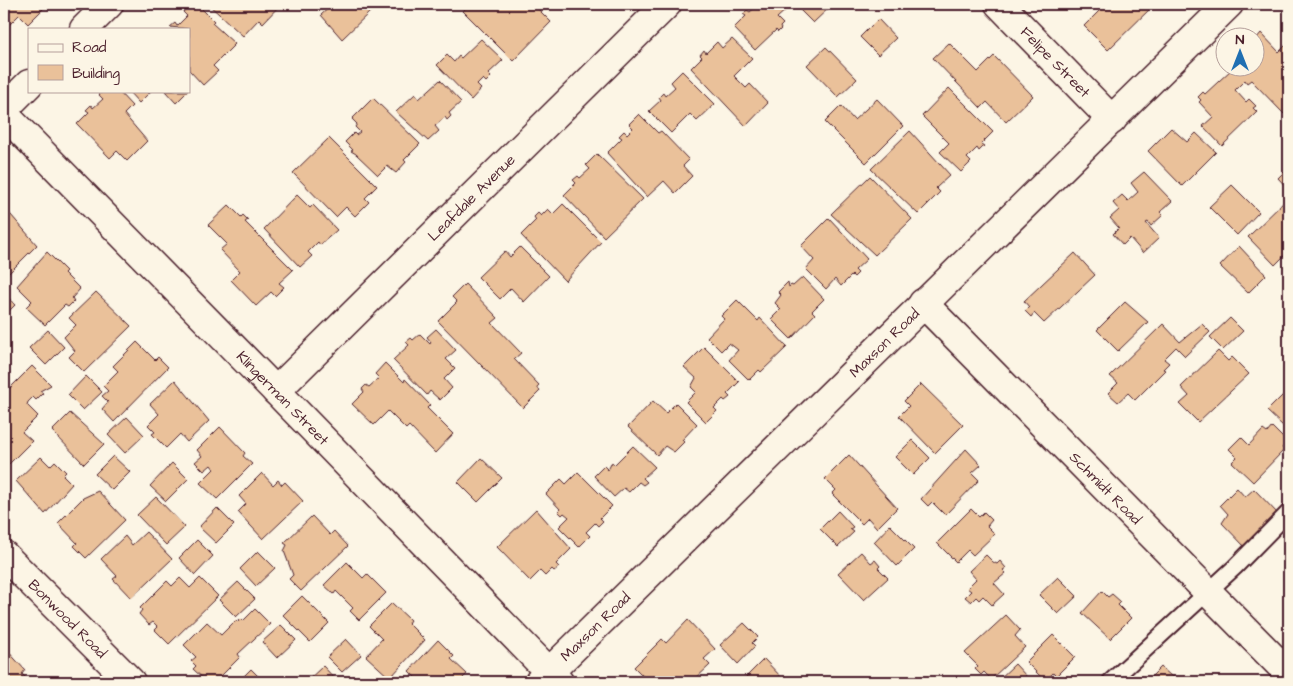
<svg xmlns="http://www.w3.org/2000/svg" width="1293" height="686" viewBox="0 0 1293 686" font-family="'Architects Daughter',sans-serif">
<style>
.building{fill:#eac19a;stroke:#4a1f2b}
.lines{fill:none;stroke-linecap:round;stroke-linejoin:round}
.lane-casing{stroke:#4a1f2b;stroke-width:19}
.street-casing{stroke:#4a1f2b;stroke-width:31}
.lane{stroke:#fcf5e5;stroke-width:15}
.street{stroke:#fcf5e5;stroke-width:28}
.labels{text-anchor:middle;stroke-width:4;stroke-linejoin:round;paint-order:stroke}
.street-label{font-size:15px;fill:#4a1f2b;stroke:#fcf5e5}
</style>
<rect width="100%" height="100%" fill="#fcf5e5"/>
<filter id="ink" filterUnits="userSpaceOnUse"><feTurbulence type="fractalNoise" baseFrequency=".02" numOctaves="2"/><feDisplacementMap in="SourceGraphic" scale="10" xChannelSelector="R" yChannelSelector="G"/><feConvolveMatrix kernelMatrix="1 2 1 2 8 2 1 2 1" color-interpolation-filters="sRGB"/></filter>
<g filter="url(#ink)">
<g class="building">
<path d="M4,4h44l-20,20 -9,-9 -15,15z"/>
<path d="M191,4h6l17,17 -2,2 23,21 -22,22 5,5 -15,14 -14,-15v-41l-19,-2 5,-4 2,3 10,-10 -4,-4z"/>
<path d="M208,4h73l-18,19 -4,-4 -16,17z"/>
<path d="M333,4h33l6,6 -30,29 -21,-24z"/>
<path d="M470,4h63l18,18 -38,39 -50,-50z"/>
<path d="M759,4h23l5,5 -10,9 6,6 -3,3 1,2 -3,3 -2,-2 -21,20 -21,-22 12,-12 -3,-2 4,-4 3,2z"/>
<path d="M794,4h39l-20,19z"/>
<path d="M1106,4h49l-47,46 -24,-24z"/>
<path d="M878,19l18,19 -18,17 -18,-18z"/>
<path d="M1261,33l18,19 10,-10v67l-5,5 -33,-34 -4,3 -2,-3 -10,10 11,12 3,-3 7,7 -3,2 4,4 -35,34 -19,-20 10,-9 -14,-15 2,-2 -3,-3 5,-5 2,2 27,-25 -1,-1h25v-29z"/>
<path d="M481,39l22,21 -15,14 3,3 -5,5 -3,-3 -6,6 4,4 -10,11 -34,-35 10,-10 7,7 5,-6 2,2z"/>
<path d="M732,39l20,19 -18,18 12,12 4,-4 18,19 -22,23 -55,-58 11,-11 -2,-2 4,-5 2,3 11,-11 5,6z"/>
<path d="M949,43l29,29 16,-16 39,40 -27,26 -19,-20 -6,6 -48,-50z"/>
<path d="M826,47l31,32 -19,18 -31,-32z"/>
<path d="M682,71l33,33 -18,17 -7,-7 -19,19 -22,-22 12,-11 -2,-3 4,-4 2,3 10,-9 -4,-5z"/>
<path d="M440,80l21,22 -12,11 2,3 -4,4 -2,-3 -10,9 4,5 -11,10 -32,-29 19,-18 4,5z"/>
<path d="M949,88l44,44 -12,12 3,2 -5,5 -2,-3 -10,10 4,4 -10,10 -21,-20 9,-9 -27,-27z"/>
<path d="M103,91h15l14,15 -8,8 23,27 -20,20 -10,-10 -7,7 -33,-34 12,-12 -3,-2 5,-5 2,3 10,-9 -4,-4z"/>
<path d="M128,91h23l-12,12z"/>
<path d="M165,91h23l-12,12z"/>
<path d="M373,98l47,46 -16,16 2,2 -10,11 -9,-7 -9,9 -22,-21 -5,-3 2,-1 -8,-8 9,-9 2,2 4,-3 -5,-5 2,-3 -5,-5z"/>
<path d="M877,99l26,27 -37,37 -41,-41 16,-16 13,14z"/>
<path d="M639,114l19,19 3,-2 28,29 -6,6 9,10 -17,17 -11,-12 -17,16 -40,-44 15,-15 -3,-2 5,-5 3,3 6,-6 -4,-4z"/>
<path d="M1171,128l16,14 9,-9 20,19 -34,34 -34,-35z"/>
<path d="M910,131l40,44 -14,13 4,4 -22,22 -47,-45z"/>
<path d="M329,138l48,48 -12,12 4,4 -14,14 -9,-9 -10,10 -43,-44z"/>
<path d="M597,154l46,45 -39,38 -40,-42 12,-12 -3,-3 5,-4 2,2 10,-9 -4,-4z"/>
<path d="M1289,167v23l-11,-12z"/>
<path d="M1144,172l28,29 -12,11 3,3 -12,11 -3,-4 -2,1 13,15 -16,15 -13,-15 -7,7 -10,-11 6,-6 -9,-10 9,-8 -6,-7 9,-8 6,6 10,-9 -7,-9z"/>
<path d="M870,176l42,43 -37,36 -44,-41z"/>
<path d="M1232,185l27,27 -22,23 -28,-28z"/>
<path d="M297,195l13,13 3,-3 24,25 -17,15 -2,-3 -10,10 4,4 -12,11 -36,-38z"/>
<path d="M1289,197v54l-14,14 -27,-28z"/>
<path d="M563,204l38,38 -36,39 -44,-46 15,-15 -2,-3 4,-4 3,3 7,-7 5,5z"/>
<path d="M229,205l12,12 2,-2 5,5 -3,2 48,48 -14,13 5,4 -9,9 -4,-4 -15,14 -25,-26 9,-9 -20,-21 7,-6 -19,-19z"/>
<path d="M4,207l33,38 -33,33z"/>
<path d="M829,218l38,41 -12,11 3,3 -4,4 -2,-2 -11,11 -6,-7 -9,10 -20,-20 8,-9 -13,-14z"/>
<path d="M1239,246l27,29 -18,18 -28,-27z"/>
<path d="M520,247l29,29 -25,26 -13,-14 -11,11 -22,-22 27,-26 5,6z"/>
<path d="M47,252l19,19 -2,2 16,16 -8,9 2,3 -6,6 -3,-2 -20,20 -19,-18 6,-6 -15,-15z"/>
<path d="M1075,253l20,22 -51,48 -10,-10 -3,4 -6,-6 4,-4 -5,-6z"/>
<path d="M803,277l21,22 -12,12 3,3 -24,25 -20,-20 10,-10 -6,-6 6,-8 -3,-3 10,-10 1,5 2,-2 2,1z"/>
<path d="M465,284l33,34 -6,5 29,30 -7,6 25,26 -2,2 3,4 -17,17 -85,-87 19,-19 -5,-5z"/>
<path d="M96,292l35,34 -47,46 -15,-15 6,-6 -11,-14 12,-12 -7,-7z"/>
<path d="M4,293l11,12 -11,11z"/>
<path d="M737,300l21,21 2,-3 27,29 -26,25 -2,-2 -10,10 -20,-20 9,-10 -9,-7 -8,8 -14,-14 17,-18 -3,-3z"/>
<path d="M1125,302l23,20 -30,29 -21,-21z"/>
<path d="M1230,318l13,13 -20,19 -13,-13z"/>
<path d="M1163,324l17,18 22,-18 8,8 -25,24 -9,-9 -12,12 5,4 -6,6 2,1 -30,30 -7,-7 -10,9 -10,-9 10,-10 -8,-7z"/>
<path d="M436,329l20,21 -10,9 9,9 -11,11 8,9 -12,12 -10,-9 -3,4 -34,-35 16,-15 -3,-3 5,-4 2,2 7,-6 10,10 1,-2 -4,-5z"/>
<path d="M48,330l16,17 -18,18 -17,-17z"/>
<path d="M137,342l18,18 3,-3 10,10 -54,55 -12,-13 6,-7 -6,-6 6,-5 -5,-5 15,-15 -5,-5z"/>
<path d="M704,347l35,35 -12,12 3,3 -5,4 -2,-2 -9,9 3,3 -11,11 -20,-20 10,-10 -5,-5 5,-9 -12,-11z"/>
<path d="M1218,351l10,10 4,-4 17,17 -51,48 -18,-18 9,-8 -8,-9z"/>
<path d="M385,363l19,19 1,-3 25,26 -3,3 26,26 -18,19 -26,-27 -3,3 -18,-18 -14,14 -22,-21 12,-12 -2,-3 4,-4 3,2 10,-9 -4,-4z"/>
<path d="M32,366l19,19 -11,6 3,2 -7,7 -3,-3 -5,5 -1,3 11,11 -16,16 10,9 -28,28v-57l5,-5 -3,-3 -2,2v-12z"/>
<path d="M86,376l16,16 -19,18 -15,-15z"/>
<path d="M175,380l34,41 -22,21 -7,-8 -14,14 -14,-14 3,-2 -7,-7 11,-11 -9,-10z"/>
<path d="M921,384l42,41 -28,28 -36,-37 10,-10 -5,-5z"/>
<path d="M1287,391h2v28l-6,7 -16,-15z"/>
<path d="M653,401l13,12 10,-10 21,21 -15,16 2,2 -10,10 -9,-6 -8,9 -29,-28z"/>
<path d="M70,413l34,31 -20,20 -32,-33z"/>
<path d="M127,417l17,18 -19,18 -17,-18z"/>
<path d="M220,427l25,26 -2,3 9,8 -35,35 -17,-16 14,-14 -3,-4 -7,6 -9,-9 7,-6 -5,-6z"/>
<path d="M1272,427l15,15 -5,6 2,2 -31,32 -21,-20 5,-5 -8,-8 12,-12 8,8 14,-15 4,3z"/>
<path d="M912,440l18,18 -17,17 -18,-18z"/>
<path d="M633,446l22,21 -12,11 4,4 -4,3 -4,-3 -10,10 -5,-4 -10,9 -20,-21 10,-10 4,4 4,-8 2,3z"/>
<path d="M966,449l15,16 -9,8 7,7 -34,35 -13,-13 -4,4 -7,-7z"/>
<path d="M849,455l48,53 -20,20 -9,-10 -6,6 -30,-30 4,-4 -11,-11z"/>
<path d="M113,456l17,16 -18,18 -17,-16z"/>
<path d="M41,457l9,9 5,-5 11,11 -3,3 9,9 -27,30 -29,-33z"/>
<path d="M481,458l21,20 -24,24 -20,-20z"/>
<path d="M172,463l16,16 -22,22 -16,-15z"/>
<path d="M578,472l34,34 -12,12 3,3 -5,5 -3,-3 -9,9 4,4 -11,11 -20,-20 10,-10 -5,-4 -2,2 -4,-4 2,-2 -14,-15 15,-15 5,5z"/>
<path d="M262,473l11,12 5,-5 4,5 3,-3 18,19 -40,38 -25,-27 8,-8 -7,-8z"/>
<path d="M1237,488l8,9 9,-8 26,27 -35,31 -23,-24 6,-9 -8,-9z"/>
<path d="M98,491l27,29 -39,38 -12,-12 3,-3 -19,-20 25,-25z"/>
<path d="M156,497l29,30 -19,18 -29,-30z"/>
<path d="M217,508l17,17 -18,18 -17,-16z"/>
<path d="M536,509l35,40 -15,15 3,3 -5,4 -2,-2 -7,7 -5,-5 -10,10 -33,-34z"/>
<path d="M971,509l8,8 5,-5 8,8 -5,6 8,8 -22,21 -5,-5 -12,12 -19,-19z"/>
<path d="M838,511l15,16 -3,2 4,3 -16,15 -18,-18z"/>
<path d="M312,516l18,19 4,-4 14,15 -47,45 -12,-12 4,-4 -9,-24 3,-6 -3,-2z"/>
<path d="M890,525l24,24 -17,17 -23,-24z"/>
<path d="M146,532l26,27 -41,39 -18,-19 4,-3 -16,-17 24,-23 7,9z"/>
<path d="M197,540l16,16 -18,19 -16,-17z"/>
<path d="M258,551l17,17 -19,18 -16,-17z"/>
<path d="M861,552l10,11 4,-3 5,6 -2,2 10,10 -24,22 -26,-27z"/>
<path d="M986,555l7,7 4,2 3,-3 6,7 -3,2 3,3 -12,10 10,11 -12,11 -9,-9 -4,4 -3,-3 -5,5 -6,-5 6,-6 -4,-3 9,-9 -7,-8z"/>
<path d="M347,562l16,16 4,-4 19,19 -27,27 -9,-9 3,-3 -17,-17 -2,3 -10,-9z"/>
<path d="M1058,577l19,19 -19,18 -19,-19z"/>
<path d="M180,578l10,10 10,-10 18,18 -49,48 -14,-14 3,-3 -5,-5 -4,3 -10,-11 3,-4 -2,-2 27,-27 5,5z"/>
<path d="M238,582l17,17 -19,18 -17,-17z"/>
<path d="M1102,591l6,6 4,-3 9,8 -3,3 13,13 -21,21 -28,-26z"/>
<path d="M302,596l27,27 -19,19 -27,-27z"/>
<path d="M392,603l18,17 -2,3 17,17 -35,38 -24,-22 16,-17 -13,-13z"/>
<path d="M255,609l15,15 -32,30 2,3 -25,25h-8l-14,-13 3,-3 -5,-5 5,-4 -12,-12 23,-23 14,13 15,-15 2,2 3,-3 2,2z"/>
<path d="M1006,615l14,15 -5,6 10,11 -34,32 -7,-7 -3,3 -6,-6 3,-3 -13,-13z"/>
<path d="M688,620l27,29 -11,10 6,6 -18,17h-35l-4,-4 -4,4 -15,-15 28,-28 4,4z"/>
<path d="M744,623l14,14 -6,6 3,3 -17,18 -18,-19z"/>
<path d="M281,625l15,15 -19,18 -15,-16z"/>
<path d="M1053,635l22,22 -19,19 -3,-3 -8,8 -19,-19z"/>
<path d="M346,639l15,16 -19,17 -15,-15z"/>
<path d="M438,640l16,16 -3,3 16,15 -8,8h-42l2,-1 -10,-10z"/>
<path d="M5,648l20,22 -3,4 8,8h-26z"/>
<path d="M764,659l19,20 -3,3h-39z"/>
<path d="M1015,664l12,13 -5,5h-26z"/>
<path d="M323,666l15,16h-32z"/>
<path d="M1161,667l11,10 1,-1 7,6h-34z"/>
<path d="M251,669l13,13h-26z"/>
</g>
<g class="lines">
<g class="lane-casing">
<path id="lane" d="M1110,682l125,-115 54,-55"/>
</g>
<g class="street-casing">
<g id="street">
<path id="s1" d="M999,4l113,116"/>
<path d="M84,29l25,-25"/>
<path d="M4,109l25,-25"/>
<path id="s2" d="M4,114l272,277 283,291"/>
<path id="s3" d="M923,303l366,371"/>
<path id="s4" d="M276,391l391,-387"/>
<path id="s5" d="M4,555l127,127"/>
<path id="s6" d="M539,682l690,-678"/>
</g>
</g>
<use href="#lane" class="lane"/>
<use href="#street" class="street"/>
</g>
</g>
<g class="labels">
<g class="street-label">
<text dy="5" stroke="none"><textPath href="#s1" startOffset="81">Felipe Street</textPath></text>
<text dy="5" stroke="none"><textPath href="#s4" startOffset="275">Leafdale Avenue</textPath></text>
<text dy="5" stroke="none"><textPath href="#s6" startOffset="484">Maxson Road</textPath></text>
<text dy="5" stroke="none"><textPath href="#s2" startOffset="398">Klingerman Street</textPath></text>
<text dy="5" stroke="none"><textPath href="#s3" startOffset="260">Schmidt Road</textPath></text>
<text dy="5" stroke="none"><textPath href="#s5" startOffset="90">Bonwood Road</textPath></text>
<text dy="5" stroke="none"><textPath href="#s6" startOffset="79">Maxson Road</textPath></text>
</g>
</g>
<rect width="1293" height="686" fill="none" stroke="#fcf5e5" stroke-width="20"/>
<rect x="10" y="10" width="1273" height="666" fill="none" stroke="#4a1f2b" stroke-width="2" filter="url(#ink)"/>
<rect x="28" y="28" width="162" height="65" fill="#fcf5e5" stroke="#b59f9b"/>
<rect x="38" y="44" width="25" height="8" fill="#fcf5e5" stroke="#b59f9b"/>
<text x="72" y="52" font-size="15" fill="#4a1f2b">Road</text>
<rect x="38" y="65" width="25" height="15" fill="#eac19a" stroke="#b59f9b"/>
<text x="72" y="78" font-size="15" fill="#4a1f2b">Building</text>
<g transform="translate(1240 52)"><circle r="24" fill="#fcf5e5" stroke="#b59f9b"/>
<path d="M0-4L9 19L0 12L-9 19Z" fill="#1f6fb2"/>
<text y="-8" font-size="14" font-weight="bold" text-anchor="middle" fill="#4a1f2b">N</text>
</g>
</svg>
